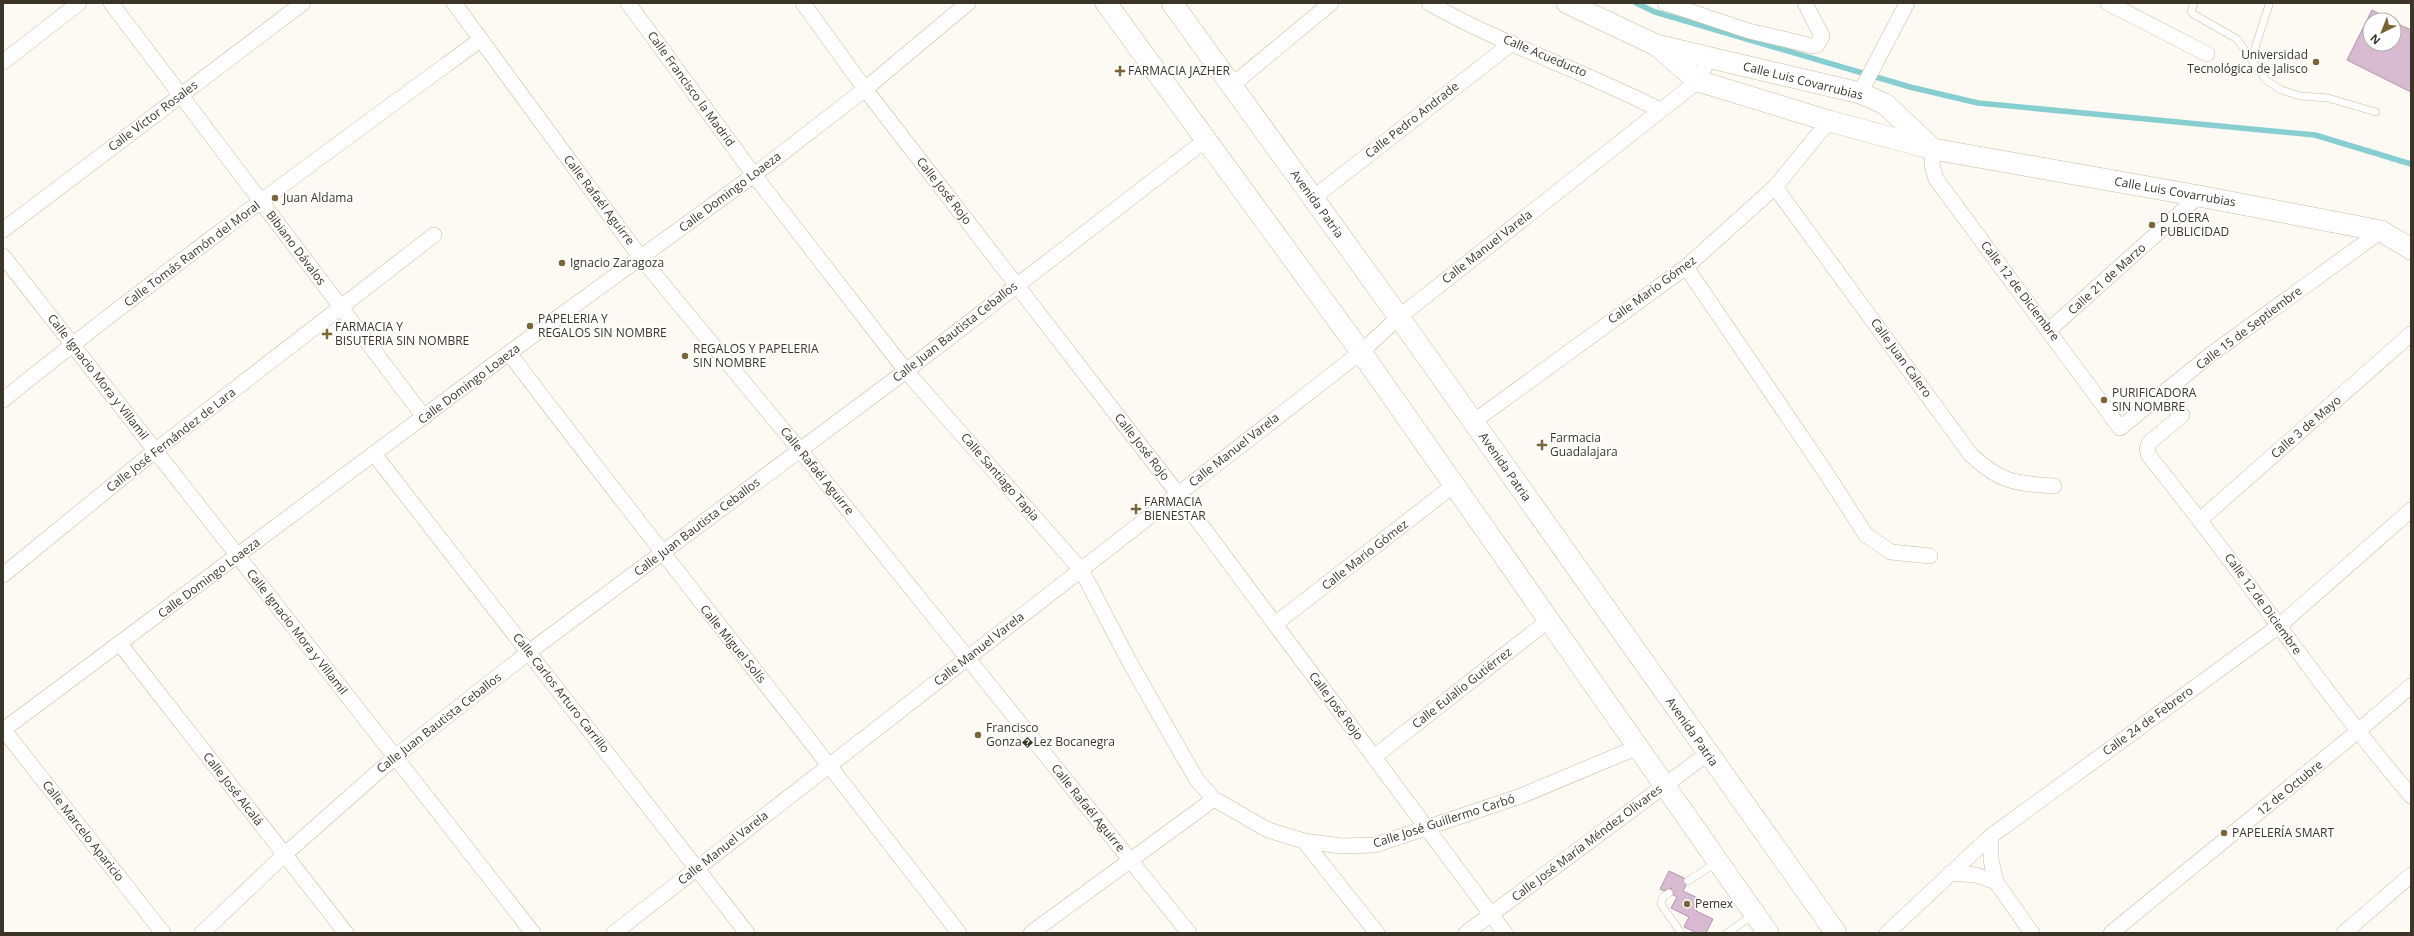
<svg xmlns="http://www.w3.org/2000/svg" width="2414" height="936" viewBox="0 0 2414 936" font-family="'Open Sans',sans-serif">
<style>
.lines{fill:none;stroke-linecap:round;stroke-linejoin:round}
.stream{stroke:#87ced0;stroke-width:5.5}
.building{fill:#d8bbd2;stroke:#b194ab}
.lane-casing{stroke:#c9ba9b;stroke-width:8}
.street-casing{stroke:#c9ba9b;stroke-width:16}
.secondary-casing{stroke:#c9ba9b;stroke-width:22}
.lane{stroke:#fff;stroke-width:7}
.street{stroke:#fff;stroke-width:15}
.secondary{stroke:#fff;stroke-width:21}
.poi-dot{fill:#7b6535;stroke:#fff;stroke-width:1.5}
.labels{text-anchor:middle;stroke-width:3.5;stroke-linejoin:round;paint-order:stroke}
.poi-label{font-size:12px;fill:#3b3528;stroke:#fff;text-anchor:start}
.street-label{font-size:12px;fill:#3b3528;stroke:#fff}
</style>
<rect width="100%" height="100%" fill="#fdfaf4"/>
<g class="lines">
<path class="stream" d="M1636,3l19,9 255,75 68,16 337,32 96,29"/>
</g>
<g class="building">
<path d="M2372,10l19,10h-21v24h24v-22l17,8v62l-64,-32z"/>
<path d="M1669,871l15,7 2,7 -3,6 19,9 -6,11 17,8 -7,14h-9l-13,-6 5,-10 -18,-9 6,-11 -4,-2 -2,-7 -7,3 -4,-2z"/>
</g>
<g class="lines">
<g class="lane-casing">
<g id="lane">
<path d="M2194,3l-3,8 2,3 44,25 29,41 15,10 20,6 27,2 48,14"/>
<path d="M2252,57l17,-52"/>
<path d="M1688,881l28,-18"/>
<path d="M1669,893l-6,4 -2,7 20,29"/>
<path d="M1727,933l26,-18"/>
</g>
</g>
<g class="street-casing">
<g id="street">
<path d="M111,3l313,414"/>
<path d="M454,3l187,255 158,191 390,484"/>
<path d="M628,3l126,172 152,196 176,200 47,90 54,95 14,24 17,19 54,31 36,11 37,5 34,-1 146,-49 117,-49"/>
<path d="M803,3l62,86 313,405 327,439"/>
<path d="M1429,3c73,42 156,68 231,107"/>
<path d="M1665,3l84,28 64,15 4,-1 5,-9 -17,-33"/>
<path d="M2108,3l99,51"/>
<path d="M3,62l76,-59"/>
<path d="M1231,86l100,-83"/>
<path d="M1860,93l47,-90"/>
<path d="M1933,149l-1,16 4,14 184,249 90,-73 171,-124"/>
<path d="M1775,187l196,268c31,28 43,28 83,31"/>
<path d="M1313,198l199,-155"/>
<path d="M3,230l300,-227"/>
<path d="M3,256l530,677"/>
<path d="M1686,267l138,203 42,65 25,17 39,4"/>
<path d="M2049,330l150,-134"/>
<path d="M509,353c148,195 301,386 450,580"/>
<path d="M3,400c155,-125 316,-242 477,-360"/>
<path d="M2182,415l-33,28 -2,6 2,7c90,110 169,230 262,340"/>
<path d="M1473,422l213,-155 89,-80 54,-66"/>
<path d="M374,454l373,479"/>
<path d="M2201,519l210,-185"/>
<path d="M3,575l153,-125 278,-215"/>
<path d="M1275,624l179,-139"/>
<path d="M120,644l226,289"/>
<path d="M3,729l160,204"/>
<path d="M3,730l506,-377 245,-178 111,-86 103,-86"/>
<path d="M1374,757l175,-137"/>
<path d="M1991,836v24l5,22 36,51"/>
<path d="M1304,841l73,92"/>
<path d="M1950,873l26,2 20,7"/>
<path d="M202,933l82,-78 111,-98 134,-105 377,-281 301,-232"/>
<path d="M614,933l747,-581 38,-35 299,-236 11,-23"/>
<path d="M1031,933l183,-134"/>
<path d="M1466,933l241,-179"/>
<path d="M1887,933l104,-97 288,-210 132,-116"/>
<path d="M2111,933l246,-201 54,-46"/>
<path d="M2344,933l67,-58"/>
</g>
</g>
<g class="secondary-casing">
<g id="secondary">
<path d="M1106,3l255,349 407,581"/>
<path d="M1172,3l227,314 437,616"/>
<path d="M1567,3l89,42 204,48 25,11 48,45"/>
<path d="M1656,45l42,36 131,40 104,28 266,47 182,35 30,18"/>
</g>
</g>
<use href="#lane" class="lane"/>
<use href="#street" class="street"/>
<use href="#secondary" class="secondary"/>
</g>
<g class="poi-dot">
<circle cx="2316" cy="62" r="4"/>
<path d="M1118 65h4v4h4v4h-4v4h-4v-4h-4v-4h4z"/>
<circle cx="275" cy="198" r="4"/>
<circle cx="2152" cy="225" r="4"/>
<circle cx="562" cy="263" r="4"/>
<circle cx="530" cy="326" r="4"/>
<path d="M325 328h4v4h4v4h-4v4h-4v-4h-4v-4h4z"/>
<circle cx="685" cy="356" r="4"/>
<circle cx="2104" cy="400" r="4"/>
<path d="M1540 439h4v4h4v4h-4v4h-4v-4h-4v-4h4z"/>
<path d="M1134 503h4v4h4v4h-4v4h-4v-4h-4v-4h4z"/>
<circle cx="978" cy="735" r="4"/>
<circle cx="2224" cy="833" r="4"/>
<circle cx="1687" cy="904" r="4"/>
</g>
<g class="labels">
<g class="poi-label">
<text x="2308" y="59" text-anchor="end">Universidad<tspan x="2308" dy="14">Tecnológica de Jalisco</tspan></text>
<text x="1128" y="75">FARMACIA JAZHER</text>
<text x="283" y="202">Juan Aldama</text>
<text x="2160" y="222">D LOERA<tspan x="2160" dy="14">PUBLICIDAD</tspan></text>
<text x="570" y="267">Ignacio Zaragoza</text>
<text x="538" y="323">PAPELERIA Y<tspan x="538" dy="14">REGALOS SIN NOMBRE</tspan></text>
<text x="335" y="331">FARMACIA Y<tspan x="335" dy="14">BISUTERIA SIN NOMBRE</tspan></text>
<text x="693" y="353">REGALOS Y PAPELERIA<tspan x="693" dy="14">SIN NOMBRE</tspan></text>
<text x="2112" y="397">PURIFICADORA<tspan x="2112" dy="14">SIN NOMBRE</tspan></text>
<text x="1550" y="442">Farmacia<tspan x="1550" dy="14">Guadalajara</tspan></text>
<text x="1144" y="506">FARMACIA<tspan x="1144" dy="14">BIENESTAR</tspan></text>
<text x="986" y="732">Francisco<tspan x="986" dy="14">Gonza�Lez Bocanegra</tspan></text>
<text x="2232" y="837">PAPELERÍA SMART</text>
<text x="1695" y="908">Pemex</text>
</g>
<g class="street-label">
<text transform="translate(1545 56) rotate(23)" y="4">Calle Acueducto</text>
<text transform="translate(1803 81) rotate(14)" y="4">Calle Luis Covarrubias</text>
<text transform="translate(691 89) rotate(54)" y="4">Calle Francisco la Madrid</text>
<text transform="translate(153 116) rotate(-37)" y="4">Calle Víctor Rosales</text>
<text transform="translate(1412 120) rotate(-38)" y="4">Calle Pedro Andrade</text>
<text transform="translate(944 191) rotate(52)" y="4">Calle José Rojo</text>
<text transform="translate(730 192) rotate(-37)" y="4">Calle Domingo Loaeza</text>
<text transform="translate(2175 192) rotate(10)" y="4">Calle Luis Covarrubias</text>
<text transform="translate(599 200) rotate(53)" y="4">Calle Rafaél Aguirre</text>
<text transform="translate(1317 204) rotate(54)" y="4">Avenida Patria</text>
<text transform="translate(1487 247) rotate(-38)" y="4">Calle Manuel Varela</text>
<text transform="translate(296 248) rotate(53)" y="4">Bibiano Dávalos</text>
<text transform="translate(192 254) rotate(-37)" y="4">Calle Tomás Ramón del Moral</text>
<text transform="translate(2107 279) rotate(-42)" y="4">Calle 21 de Marzo</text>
<text transform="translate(1652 290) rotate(-36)" y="4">Calle Mario Gómez</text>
<text transform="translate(2020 291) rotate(53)" y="4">Calle 12 de Diciembre</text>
<text transform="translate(2249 328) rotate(-37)" y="4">Calle 15 de Septiembre</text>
<text transform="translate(955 332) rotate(-38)" y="4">Calle Juan Bautista Ceballos</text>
<text transform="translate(1901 358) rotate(54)" y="4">Calle Juan Calero</text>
<text transform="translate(98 377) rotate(52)" y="4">Calle Ignacio Mora y Villamil</text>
<text transform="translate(469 384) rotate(-37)" y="4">Calle Domingo Loaeza</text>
<text transform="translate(2306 427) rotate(-41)" y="4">Calle 3 de Mayo</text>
<text transform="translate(171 440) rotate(-38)" y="4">Calle José Fernández de Lara</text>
<text transform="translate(1142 447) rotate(52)" y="4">Calle José Rojo</text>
<text transform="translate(1234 450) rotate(-38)" y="4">Calle Manuel Varela</text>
<text transform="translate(1505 467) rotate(55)" y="4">Avenida Patria</text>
<text transform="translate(817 471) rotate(51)" y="4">Calle Rafaél Aguirre</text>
<text transform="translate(1000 477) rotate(49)" y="4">Calle Santiago Tapia</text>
<text transform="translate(697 527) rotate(-37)" y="4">Calle Juan Bautista Ceballos</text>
<text transform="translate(1365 555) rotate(-38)" y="4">Calle Mario Gómez</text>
<text transform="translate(209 578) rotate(-37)" y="4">Calle Domingo Loaeza</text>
<text transform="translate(2263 604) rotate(54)" y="4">Calle 12 de Diciembre</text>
<text transform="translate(297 632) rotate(52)" y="4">Calle Ignacio Mora y Villamil</text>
<text transform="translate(733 644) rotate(51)" y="4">Calle Miguel Solís</text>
<text transform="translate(979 649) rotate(-38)" y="4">Calle Manuel Varela</text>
<text transform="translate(1462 688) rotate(-38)" y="4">Calle Eulalio Gutiérrez</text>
<text transform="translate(561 693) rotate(52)" y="4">Calle Carlos Arturo Carrillo</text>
<text transform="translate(1336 706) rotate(53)" y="4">Calle José Rojo</text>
<text transform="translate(2148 721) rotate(-36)" y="4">Calle 24 de Febrero</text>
<text transform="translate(439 723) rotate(-38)" y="4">Calle Juan Bautista Ceballos</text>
<text transform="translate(1692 732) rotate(55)" y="4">Avenida Patria</text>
<text transform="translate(2290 788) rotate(-39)" y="4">12 de Octubre</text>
<text transform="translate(233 789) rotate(52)" y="4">Calle José Alcalá</text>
<text transform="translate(1088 808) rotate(51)" y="4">Calle Rafaél Aguirre</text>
<text transform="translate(1444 821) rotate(-18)" y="4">Calle José Guillermo Carbó</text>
<text transform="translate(83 831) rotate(52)" y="4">Calle Marcelo Aparicio</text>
<text transform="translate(1587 843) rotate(-37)" y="4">Calle José María Méndez Olivares</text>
<text transform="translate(723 848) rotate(-38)" y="4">Calle Manuel Varela</text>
</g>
</g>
<rect width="2414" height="936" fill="none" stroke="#3b3528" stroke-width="8"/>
<g transform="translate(2382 32) rotate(223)"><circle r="19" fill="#ffffff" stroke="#b1aea9"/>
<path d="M0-3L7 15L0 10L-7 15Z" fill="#7b6535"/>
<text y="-6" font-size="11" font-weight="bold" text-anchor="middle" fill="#3b3528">N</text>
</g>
</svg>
